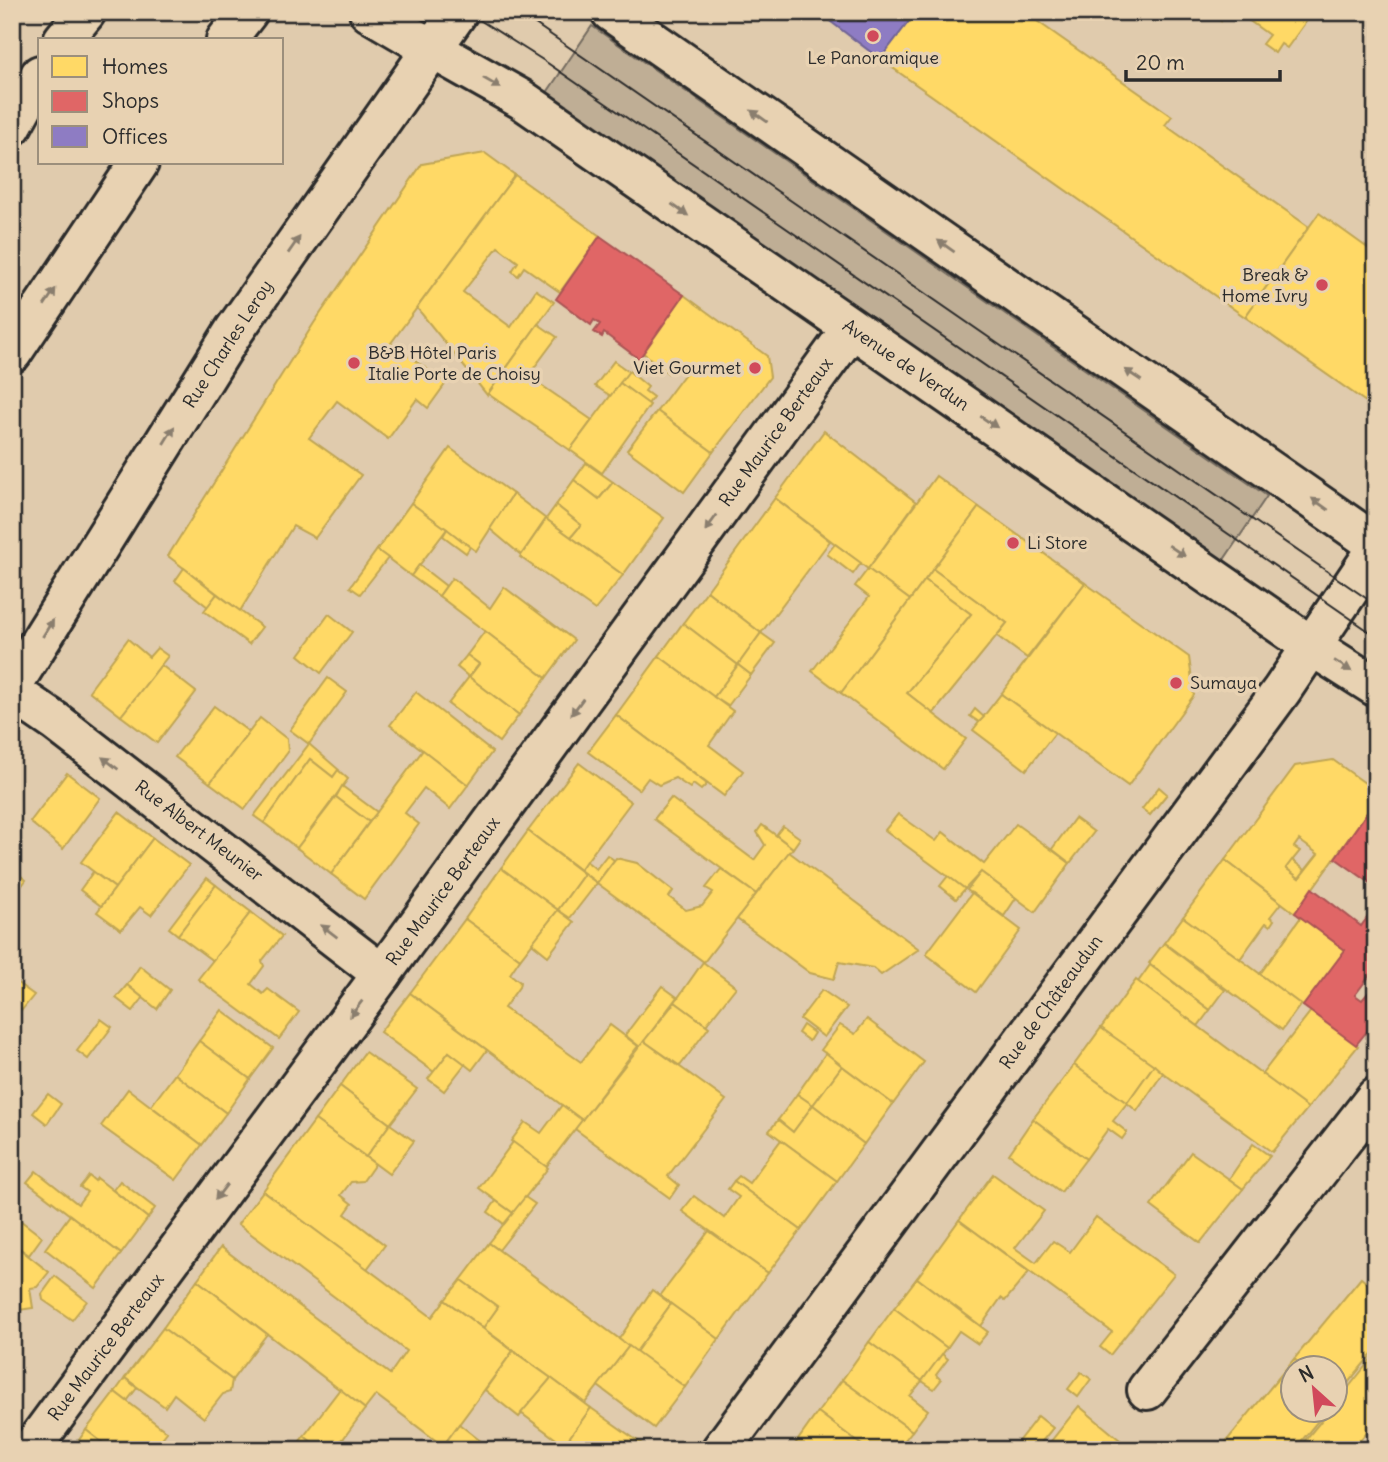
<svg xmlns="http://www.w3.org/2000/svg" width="1388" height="1462" viewBox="0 0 1388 1462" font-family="Delius,sans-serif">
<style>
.green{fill:#bfae95;stroke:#756c60;stroke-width:2}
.homes{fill:#ffd966;stroke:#bfa554;stroke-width:2;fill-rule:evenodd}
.shops{fill:#e06666;stroke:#aa5454;stroke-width:2}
.offices{fill:#8e7cc3;stroke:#706495;stroke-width:2}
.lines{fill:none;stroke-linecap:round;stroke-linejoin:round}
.minor-casing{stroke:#2b2b2b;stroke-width:44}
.major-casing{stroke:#2b2b2b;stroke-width:44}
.highway-casing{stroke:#2b2b2b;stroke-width:44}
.minor{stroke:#e8d2b2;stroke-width:38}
.major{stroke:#e8d2b2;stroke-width:38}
.highway{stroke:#e8d2b2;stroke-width:38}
.tram{stroke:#2b2b2b;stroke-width:2}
.oneway{fill:#8a7e6e}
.poi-dot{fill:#d1495b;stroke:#e8d2b2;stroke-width:2.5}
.labels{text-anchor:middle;stroke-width:7;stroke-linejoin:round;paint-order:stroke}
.poi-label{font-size:18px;fill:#2b2b2b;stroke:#e8d2b2;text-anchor:start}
.street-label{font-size:18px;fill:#2b2b2b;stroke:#e8d2b2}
</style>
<rect width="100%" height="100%" fill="#e0cbad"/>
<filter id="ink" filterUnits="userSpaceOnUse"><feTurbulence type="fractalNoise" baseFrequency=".0143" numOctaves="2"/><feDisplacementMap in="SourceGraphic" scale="14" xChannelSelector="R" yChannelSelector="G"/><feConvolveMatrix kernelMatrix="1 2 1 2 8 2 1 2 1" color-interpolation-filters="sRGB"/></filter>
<g filter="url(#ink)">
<path class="green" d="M592,26l675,470 -46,68 -677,-467z"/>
<g class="homes">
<path d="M916,12h71l7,6 5,-6h25l148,104 -7,9 144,102 -64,90 -365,-258z"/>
<path d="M1209,12h18l-6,9z"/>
<path d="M1237,12h76l-26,36 -6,-4 -6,9 -13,-9 7,-9z"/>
<path d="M485,153l30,22 -124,168 55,40 -18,25 -11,-9 -29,40 -51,-38 -28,37 52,37 -46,63 -22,-12 -53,85 -72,-55 146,-233 108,-159z"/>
<path d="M515,175l85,61 -40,56 -36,-25 -6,9 -6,-5 6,-9 -20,-15 -35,45 48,35 25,-37 18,12 -67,93 -70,-87z"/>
<path d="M1319,213l57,41v155l-131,-92z"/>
<path d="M684,295l83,61 3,21 -57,75 -56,-41 30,-40 -11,-8 -8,10 -26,-21z"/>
<path d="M538,324l19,13 -29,39 64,44 -22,30 -82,-56z"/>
<path d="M614,361l15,11 -18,24 -16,-10z"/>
<path d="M629,371l19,16 -3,4 8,6 -5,7 -28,-21z"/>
<path d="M620,383l30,22 -48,68 -32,-23z"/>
<path d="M657,411l56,41 -29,40 -57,-42z"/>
<path d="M824,431l92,71 -48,67 -93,-71z"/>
<path d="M450,448l63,46 -37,57 -65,-48z"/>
<path d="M586,463l27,19 -14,17 -25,-19z"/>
<path d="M936,476l43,31 -69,93 -42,-31z"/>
<path d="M574,480l25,19 14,-17 51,36 -41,57 -52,-38 10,-12 -25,-20z"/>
<path d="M513,494l33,25 -25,36 -31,-26z"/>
<path d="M775,498l55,43 -69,92 -54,-42z"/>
<path d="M411,503l36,26 -36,47 -34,-26z"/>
<path d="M556,505l25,20 -10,12 -25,-18z"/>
<path d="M979,507l106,76 -58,75 -30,-22 10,-13 -74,-54z"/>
<path d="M546,519l77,56 -28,35 -75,-53z"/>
<path d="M447,529l23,18 -4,6 -23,-17z"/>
<path d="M835,544l26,19 -8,11 -26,-20z"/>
<path d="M377,550l11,8 -28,36 -10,-7z"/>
<path d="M419,565l27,21 -7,10 -28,-20z"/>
<path d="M184,568l33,26 -9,13 -33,-26z"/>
<path d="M868,569l42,31 -69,93 -29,-22 57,-74 -14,-11z"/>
<path d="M933,569l74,54 -74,91 -26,-21 64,-79 -46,-34z"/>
<path d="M452,578l38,30 14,-21 70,53 -28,38 -107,-82z"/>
<path d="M925,580l46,34 -64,79 59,46 -23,30 -102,-76z"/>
<path d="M1085,583l104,74 5,38 -66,91 -127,-92z"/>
<path d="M707,591l54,42 -23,32 -55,-42z"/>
<path d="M217,594l45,33 -13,17 -45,-33z"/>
<path d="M329,614l23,18 -31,41 -22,-18z"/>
<path d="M683,623l55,42 -24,32 -55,-41z"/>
<path d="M485,631l61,47 -27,37 -50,-38 10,-13 -12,-9z"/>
<path d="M761,633l14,10 -24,32 -13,-10z"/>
<path d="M128,639l21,18 8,-9 11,8 -47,60 -32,-25z"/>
<path d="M467,655l12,9 -10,13 -12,-10z"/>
<path d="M659,656l74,55 -24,34 34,26 -19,25 -108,-81z"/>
<path d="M161,665l35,27 -39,51 -36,-27z"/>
<path d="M738,665l13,10 -23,31 -14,-9z"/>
<path d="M469,677l50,38 -20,27 -51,-38z"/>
<path d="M328,678l19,14 -38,52 -19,-14z"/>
<path d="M416,692l76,60 -24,33 -78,-60z"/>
<path d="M1001,694l54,39 -29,37 -53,-40z"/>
<path d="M214,706l35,26 -39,51 -35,-26z"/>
<path d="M975,709l9,8 -5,5 -9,-6z"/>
<path d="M616,715l91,69 -6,6 -8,-6 -3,4 -15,-10 -16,7 -11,-7 -9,12 -51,-38z"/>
<path d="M260,718l27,21 1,13 -43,57 -35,-26z"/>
<path d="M309,744l30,26 -6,7 -23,-18 -46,64 -10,-7z"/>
<path d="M423,750l45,35 -18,24 -26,-21 -19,25 14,11 -55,75 -33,-25z"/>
<path d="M310,759l23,18 5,-7 10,9 -51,69 -33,-25z"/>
<path d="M1333,760l43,31v9l-81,113 -70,-53 70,-94zM1299,840l19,14 -19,24 -13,-10 14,-17 -6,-4z"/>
<path d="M579,763l52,39 -51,68 -52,-39z"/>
<path d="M67,773l33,25 -37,51 -33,-27z"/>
<path d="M342,786l35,26 -8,10 -33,-25z"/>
<path d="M1159,787l8,7 -17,21 -8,-6z"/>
<path d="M336,797l33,25 -38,52 -34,-26z"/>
<path d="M671,798l83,62 11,-15 -8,-13 5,-7 31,23 -37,46 -102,-75z"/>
<path d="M119,812l34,26 -38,50 -34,-26z"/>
<path d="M898,814l38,27 7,-9 41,32 32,-40 54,39 -35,49 -54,-40 -16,17 -80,-59z"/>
<path d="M1075,818l19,14 -24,31 -18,-14z"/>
<path d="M783,826l17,12 -7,10 -17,-13z"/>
<path d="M528,831l56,43 -26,36 -57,-42z"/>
<path d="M153,838l36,27 -38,50 -11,-8 -19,23 -24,-18z"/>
<path d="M789,852l130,97 -38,26 -8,-7 -34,-6 -5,17 -24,-6 -73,-54z"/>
<path d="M607,855l7,5 -17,23 -17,-13 6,-9 10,8z"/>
<path d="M616,858l21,5 36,28 -4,6 17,13 16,-4 11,-14 -7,-4 15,-19 35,25 -52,68 -107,-79z"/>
<path d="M1225,860l56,43 -11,14 4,3 -4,6 -4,-3 -26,36 -57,-42z"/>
<path d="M1292,860l13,10 -6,8 -13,-10z"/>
<path d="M501,868l57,42 -38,49 -55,-40z"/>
<path d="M12,869l14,11 -14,19z"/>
<path d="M93,872l22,16 -14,18 -21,-16z"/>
<path d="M981,872l35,26 -12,18 -37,-26z"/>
<path d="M584,874l13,9 -27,35 -12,-8z"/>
<path d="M948,876l17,13 -9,10 -16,-13z"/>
<path d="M207,878l9,7 -38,50 -9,-7z"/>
<path d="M216,885l35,27 -38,49 -35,-26z"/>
<path d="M972,893l49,37 -45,62 -50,-38z"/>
<path d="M558,910l16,12 -26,34 -16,-13z"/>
<path d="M251,912l31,24 -20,25 2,5 -13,18 12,10 5,-5 31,23 -20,27 -81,-60z"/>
<path d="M1183,917l118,87 -19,26 -118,-87z"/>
<path d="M1301,917l44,33 -42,56 -43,-32z"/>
<path d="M465,919l55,40 -10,15 10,8 -1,5 -15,21 77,54 29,-37 28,21 -56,74 -172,-127z"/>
<path d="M1164,943l61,47 -15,20 -61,-47z"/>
<path d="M703,962l33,25 -30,38 -31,-23z"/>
<path d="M1150,965l60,45 -12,16 -60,-44z"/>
<path d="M140,966l30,24 -13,19 -30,-24z"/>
<path d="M12,979l22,16 -12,15 -10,-7z"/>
<path d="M1136,980l172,128 -36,44 -171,-124z"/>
<path d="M127,985l16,13 -10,13 -17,-13z"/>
<path d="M662,986l15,11 -37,50 -15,-12z"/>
<path d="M822,990l25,17 -23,30 -24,-18z"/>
<path d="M410,993l77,57 -15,20 -23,-18 -15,20 -54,-40z"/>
<path d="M675,1002l34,25 -29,39 -36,-25z"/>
<path d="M222,1010l51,38 -23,31 -51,-38z"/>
<path d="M1311,1011l47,35 -50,62 -46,-34z"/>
<path d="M101,1019l11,8 -24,32 -11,-8z"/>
<path d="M867,1019l57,43 -31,42 -72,-54 19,-25 15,9z"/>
<path d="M803,1025l11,8 -5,8 -11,-8z"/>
<path d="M1101,1028l53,37 -27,38 -53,-38z"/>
<path d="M199,1041l51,38 -24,34 -51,-39z"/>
<path d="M644,1041l82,59 -58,76 11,9 -9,13 -95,-69z"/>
<path d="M365,1052l52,37 -27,35 -50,-38z"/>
<path d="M449,1052l16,12 -21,27 -16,-12z"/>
<path d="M826,1053l16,13 -29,39 -16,-11z"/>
<path d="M1074,1065l53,38 -14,18 14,11 -5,7 -14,-10 -22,30 -53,-40z"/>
<path d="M1154,1065l9,8 -26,38 -10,-8z"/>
<path d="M842,1066l51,38 -29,40 -51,-39z"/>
<path d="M175,1074l51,39 -24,32 -51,-39z"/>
<path d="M340,1086l50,38 -24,33 -51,-37z"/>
<path d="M128,1089l74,56 -26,35 -75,-54z"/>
<path d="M48,1094l13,10 -14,20 -14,-11z"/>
<path d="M797,1094l16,11 -20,27 -15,-12z"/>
<path d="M562,1105l20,15 -36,47 -35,-26 14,-19 16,11z"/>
<path d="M813,1105l51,39 -27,37 -68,-50 9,-11 15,12z"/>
<path d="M1033,1119l53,40 -25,33 -52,-38z"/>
<path d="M315,1120l60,44 -12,17 -12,1 -10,13 11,9 -7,10 40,31 -18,24 -104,-78z"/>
<path d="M390,1124l24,17 -25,33 -23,-17z"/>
<path d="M781,1140l56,41 -36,49 -67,-49 5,-5 10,7z"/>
<path d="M513,1142l35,26 -35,45 -34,-25z"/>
<path d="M1253,1144l17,12 -27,33 -14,-10z"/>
<path d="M1191,1152l52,37 -43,54 -49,-37z"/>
<path d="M36,1171l42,33 9,-12 -7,-5 9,-11 6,5 2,-3 51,40 -27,36 -94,-72z"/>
<path d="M993,1174l51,37 -29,37 21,15 17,-22 17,11 26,-35 78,57 -64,81 -10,-8 12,-15 -153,-112z"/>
<path d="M120,1181l35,27 -7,10 -35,-28z"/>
<path d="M734,1181l67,49 -33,43 -86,-62 12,-15 30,22 15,-21 -11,-8z"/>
<path d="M263,1191l169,126 13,-17 68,51 -70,95 -67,-51 -11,14 -168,-129 24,-33 169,127 16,-23 -168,-127z"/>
<path d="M525,1197l10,7 -36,46 -10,-7z"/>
<path d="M496,1201l17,12 -9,11 -16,-12z"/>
<path d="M70,1215l51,39 -25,34 -51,-39z"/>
<path d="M16,1217l26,20 -13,18 -17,-12v-20z"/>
<path d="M959,1220l70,52 -24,29 -4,-3 -20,28 -64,-48z"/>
<path d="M709,1231l59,42 -49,66 -59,-43z"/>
<path d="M12,1243l37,29 -12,15 -7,1 3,20 -21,3z"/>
<path d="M489,1243l140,103 -44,57 -102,-75 15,-21 -37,-27z"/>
<path d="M55,1276l32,25 -15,19 -29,-20 -1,-6z"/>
<path d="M917,1278l71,54 -10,12 -19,-13 -12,17 -53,-40z"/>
<path d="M1361,1278l15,12v59l-38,46 -2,-2v-25h-31l-11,-9z"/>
<path d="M197,1280l70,54 -35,46 -69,-52z"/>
<path d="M461,1280l37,27 -15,21 -38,-28z"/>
<path d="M652,1290l19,14 -35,48 -17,-13z"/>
<path d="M671,1304l48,35 -34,48 -49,-35z"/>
<path d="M894,1308l53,40 -25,33 -53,-39z"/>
<path d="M163,1328l69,52 -2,12 -7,2 -19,24 -30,-24 -9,13 -40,-29z"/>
<path d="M869,1342l53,39 -12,15 18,14 -16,21 -70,-51z"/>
<path d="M629,1346l56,41 -31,41 -56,-42z"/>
<path d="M513,1351l38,27 -32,39 -34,-27z"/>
<path d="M1376,1353v68l-24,29h-55l33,-40h6v-7z"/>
<path d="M942,1354l6,5 -12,16 5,5 -7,9 -12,-8z"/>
<path d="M1294,1359l11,9h-11v42h33l-33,40h-75z"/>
<path d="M1081,1372l10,7 -13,18 -10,-8z"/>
<path d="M125,1378l12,10 -10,13 -12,-9z"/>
<path d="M551,1378l40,30 -27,37 -43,-32z"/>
<path d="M842,1380l70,51 -15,19h-29l-50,-38z"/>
<path d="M340,1389l25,20 -30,41h-13l-18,-14z"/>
<path d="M115,1392l52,40 -7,9 11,9h-59l-26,-20z"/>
<path d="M1079,1406l53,44h-88z"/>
<path d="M591,1408l51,36 -4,6h-68l-6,-5z"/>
<path d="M818,1412l50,38h-71l-4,-3z"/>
<path d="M1038,1416l15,12 -18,22h-19l-3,-2z"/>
<path d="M459,1424l33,26h-44l-5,-4z"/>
<path d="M86,1430l26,20h-40z"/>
<path d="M304,1436l18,14h-29z"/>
<path d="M342,1439l14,11h-21z"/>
<path d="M557,1440l7,5 6,5h-21z"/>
</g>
<g class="shops">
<path d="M600,236l84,59 -45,64 -35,-26 -2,4 -8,-5 6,-8 -6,-4 -3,5 -35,-26z"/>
<path d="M1376,800v87l-41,-29z"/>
<path d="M1312,888l49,38 15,-20v61l-21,28 7,5 14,-16v36l-20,25 -53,-39 42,-56 -50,-37z"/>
</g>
<path class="offices" d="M818,12h98l-36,47z"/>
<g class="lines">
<g class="minor-casing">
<g id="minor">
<path d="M369,12l63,37"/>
<path d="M12,692l44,30 326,252"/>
<path d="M1147,1390l229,-293"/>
<path d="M30,1450l352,-476 469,-645"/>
</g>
</g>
<g class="major-casing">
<g id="major">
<path d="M611,12l765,532"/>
<path d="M432,49l89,50 789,546 66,42"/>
<path d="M12,686l222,-355 224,-319"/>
<path d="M721,1450l561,-760 94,-140"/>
</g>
</g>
<g class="highway-casing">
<g id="highway">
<path d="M63,40l23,-28"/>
<path d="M226,40l22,-28"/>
<path d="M12,126l28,-51"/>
<path d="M12,353l127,-190"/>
</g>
</g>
<use href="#minor" class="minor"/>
<use href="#major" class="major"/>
<use href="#highway" class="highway"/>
<g class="tram">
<path d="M467,12l79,50 830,574"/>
<path d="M518,12l858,593"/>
</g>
</g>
<defs><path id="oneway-solid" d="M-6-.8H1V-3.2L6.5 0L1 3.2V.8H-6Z" transform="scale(1.75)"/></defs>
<g class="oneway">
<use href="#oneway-solid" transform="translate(492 83) rotate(30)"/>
<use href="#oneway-solid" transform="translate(759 116) rotate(-145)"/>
<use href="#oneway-solid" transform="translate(680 210) rotate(35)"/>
<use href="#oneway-solid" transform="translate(294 245) rotate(-55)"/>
<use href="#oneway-solid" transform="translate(946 246) rotate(-145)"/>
<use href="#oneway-solid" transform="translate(50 297) rotate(-56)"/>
<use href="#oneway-solid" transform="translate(1133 375) rotate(-146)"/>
<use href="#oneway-solid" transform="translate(989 422) rotate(34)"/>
<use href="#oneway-solid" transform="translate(169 435) rotate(-58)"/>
<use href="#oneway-solid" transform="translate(1320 504) rotate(-145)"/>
<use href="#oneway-solid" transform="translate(711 523) rotate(126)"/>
<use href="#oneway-solid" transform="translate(1177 551) rotate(34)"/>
<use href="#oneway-solid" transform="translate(48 628) rotate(-58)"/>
<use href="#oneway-solid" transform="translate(1343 666) rotate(32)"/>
<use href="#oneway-solid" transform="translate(577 707) rotate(126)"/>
<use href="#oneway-solid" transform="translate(110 763) rotate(-143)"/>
<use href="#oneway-solid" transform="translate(329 931) rotate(-143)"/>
<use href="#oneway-solid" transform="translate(356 1009) rotate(127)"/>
<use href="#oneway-solid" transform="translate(221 1192) rotate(127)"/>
</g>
</g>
<g class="poi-dot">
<circle cx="873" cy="36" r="7"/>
<circle cx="1322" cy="285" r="7"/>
<circle cx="354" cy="363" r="7"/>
<circle cx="755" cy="368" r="7"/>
<circle cx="1013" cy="543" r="7"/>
<circle cx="1176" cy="683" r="7"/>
</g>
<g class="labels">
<g class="poi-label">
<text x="873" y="64" text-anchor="middle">Le Panoramique</text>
<text x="1308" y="281" text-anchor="end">Break &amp;<tspan x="1308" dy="21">Home Ivry</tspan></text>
<text x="368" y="359">B&amp;B Hôtel Paris<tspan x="368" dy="21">Italie Porte de Choisy</tspan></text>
<text x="741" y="374" text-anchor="end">Viet Gourmet</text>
<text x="1027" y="549">Li Store</text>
<text x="1190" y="689">Sumaya</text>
</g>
<g class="street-label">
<text transform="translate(228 344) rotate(-57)" y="6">Rue Charles Leroy</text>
<text transform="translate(906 365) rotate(34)" y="6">Avenue de Verdun</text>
<text transform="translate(776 432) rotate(-54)" y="6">Rue Maurice Berteaux</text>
<text transform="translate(199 831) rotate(37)" y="6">Rue Albert Meunier</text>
<text transform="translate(443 891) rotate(-54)" y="6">Rue Maurice Berteaux</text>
<text transform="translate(1051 1002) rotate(-54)" y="6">Rue de Châteaudun</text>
<text transform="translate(106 1347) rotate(-53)" y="6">Rue Maurice Berteaux</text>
</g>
</g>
<rect width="1388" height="1462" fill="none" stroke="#e8d2b2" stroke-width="42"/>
<rect x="21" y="21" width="1346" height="1420" fill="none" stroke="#2b2b2b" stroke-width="2.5" filter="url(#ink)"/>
<rect x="38" y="38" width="245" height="126" fill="#e8d2b2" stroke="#9c8f7c" stroke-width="2"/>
<rect x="52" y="56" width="35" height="21" fill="#ffd966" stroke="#9c8f7c" stroke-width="2"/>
<text x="102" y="74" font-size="21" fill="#2b2b2b">Homes</text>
<rect x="52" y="91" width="35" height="21" fill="#e06666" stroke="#9c8f7c" stroke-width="2"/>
<text x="102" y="108" font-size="21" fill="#2b2b2b">Shops</text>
<rect x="52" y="126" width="35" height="21" fill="#8e7cc3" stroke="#9c8f7c" stroke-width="2"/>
<text x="102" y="144" font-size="21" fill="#2b2b2b">Offices</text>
<g transform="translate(1314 1389) rotate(333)"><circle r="33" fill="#e8d2b2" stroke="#9c8f7c" stroke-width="2"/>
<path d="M0-5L12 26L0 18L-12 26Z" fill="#d1495b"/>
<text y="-10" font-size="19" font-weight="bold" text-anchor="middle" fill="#2b2b2b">N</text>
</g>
<path d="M1126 70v10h154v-10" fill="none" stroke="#2b2b2b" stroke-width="3.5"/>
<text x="1136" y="70" font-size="21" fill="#2b2b2b" stroke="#e8d2b2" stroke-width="5" paint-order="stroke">20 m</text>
</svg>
